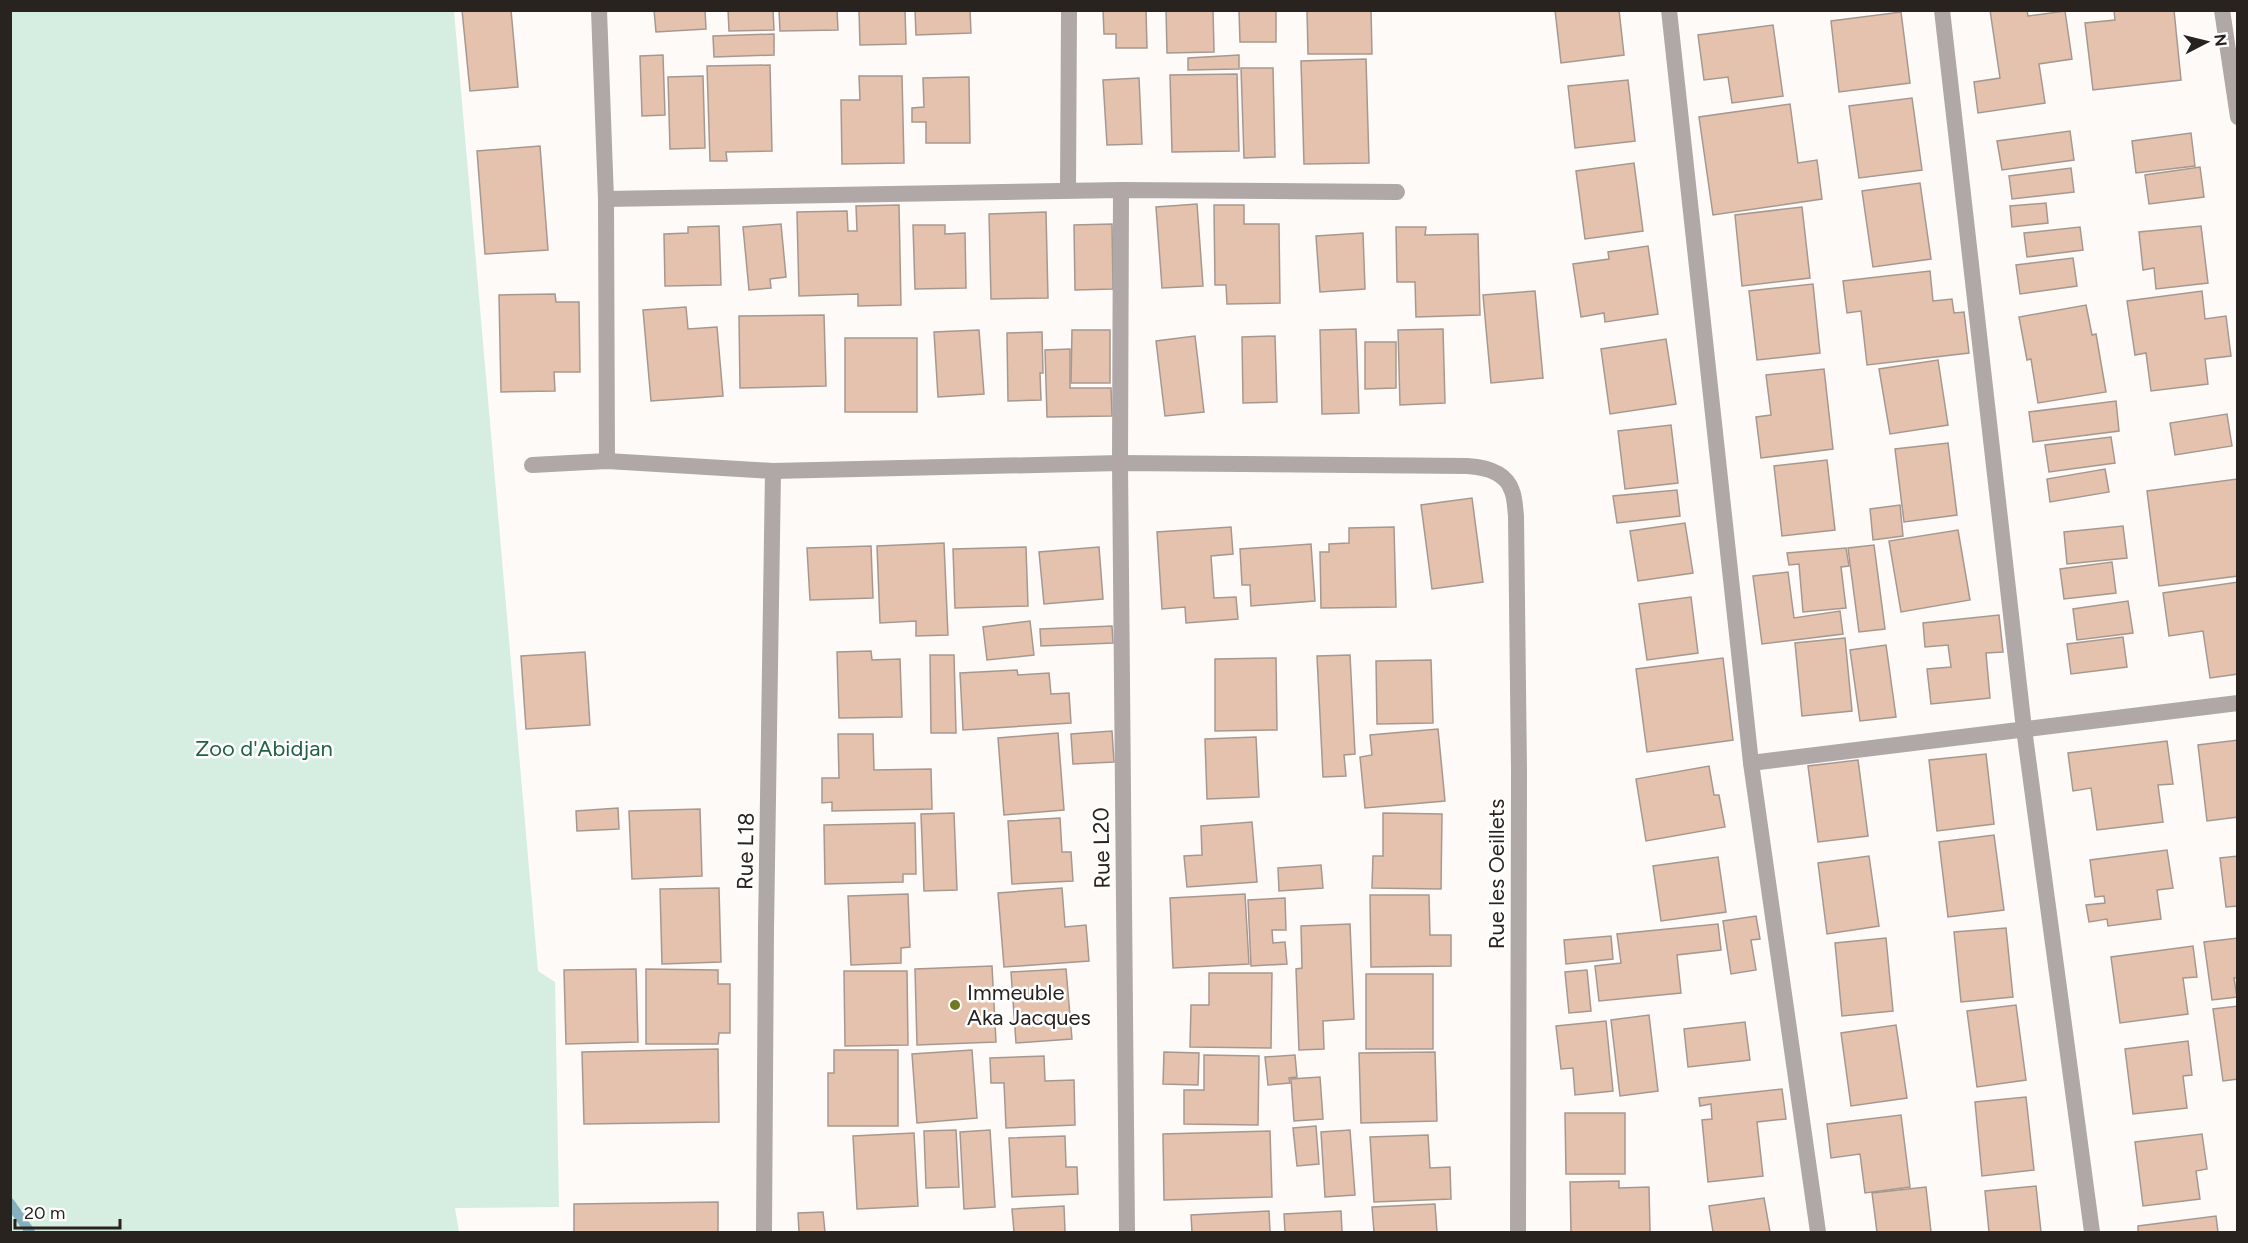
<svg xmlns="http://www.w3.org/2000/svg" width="2248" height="1243" viewBox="0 0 2248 1243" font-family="Figtree,sans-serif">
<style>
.green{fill:#d6ede1}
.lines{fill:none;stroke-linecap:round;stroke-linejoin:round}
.stream{stroke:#87b0be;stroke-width:10}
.building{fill:#e5c2ae;stroke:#a7988f;stroke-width:1.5}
.minor{stroke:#b0a7a7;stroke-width:16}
.poi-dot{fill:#717821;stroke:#fff;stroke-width:2}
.labels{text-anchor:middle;stroke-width:5;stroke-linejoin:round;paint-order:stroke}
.park-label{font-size:22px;fill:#206046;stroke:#fff}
.street-label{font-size:22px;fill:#29231f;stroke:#fff}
.poi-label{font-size:22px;fill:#29231f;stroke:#fff;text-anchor:start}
</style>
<rect width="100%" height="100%" fill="#fefaf8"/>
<path class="green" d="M10,11h444l84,960 17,11 4,225 -104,1 4,24h-448z"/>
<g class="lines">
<path class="stream" d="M10,1203l20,29"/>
</g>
<g class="building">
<path d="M462,10h49l7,77 -48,4z"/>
<path d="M654,10h51l1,19 -50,3z"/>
<path d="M728,10h45l1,20 -45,1z"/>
<path d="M779,10h58l1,20 -58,1z"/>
<path d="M859,10h46l1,34 -46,1z"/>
<path d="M915,10h55l1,23 -55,2z"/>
<path d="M1103,10h43l1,38h-31v-14h-12z"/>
<path d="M1166,10h47l1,42 -47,1z"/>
<path d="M1239,10h37v32h-36z"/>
<path d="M1307,10h64l1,44h-64z"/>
<path d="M1555,10h64l5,45 -63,8z"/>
<path d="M1990,10h37l1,6 37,-5 7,48 -33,5 6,39 -67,10 -4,-31 26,-4z"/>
<path d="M2114,10h60l7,70 -88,10 -8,-67 30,-3z"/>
<path d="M1901,12l9,71 -71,9 -8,-71z"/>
<path d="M1773,25l10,71 -51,7 -4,-26 -24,3 -6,-45z"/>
<path d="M774,34v21l-60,2 -1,-21z"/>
<path d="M663,55l2,60 -23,1 -2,-60z"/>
<path d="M1239,55v14l-51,1v-12z"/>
<path d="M1366,59l3,104 -65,1 -3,-103z"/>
<path d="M770,65l2,86 -46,1 1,9h-17l-3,-95z"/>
<path d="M1241,68h32l2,89 -31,1z"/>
<path d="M1237,74l2,77 -67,1 -2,-77z"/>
<path d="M703,76l2,72 -35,1 -2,-72z"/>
<path d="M859,76h43l2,87 -62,1 -1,-64h19z"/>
<path d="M969,77l1,66h-44v-21h-14v-14l12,-1 -1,-29z"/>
<path d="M1139,78l3,66 -35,1 -4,-65z"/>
<path d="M1628,80l7,61 -60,7 -7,-62z"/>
<path d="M1912,98l10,72 -63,8 -10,-72z"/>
<path d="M1790,104l8,59 19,-3 5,39 -109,16 -14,-98z"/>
<path d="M2070,131l4,29 -72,10 -5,-29z"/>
<path d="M2191,133l4,33 -59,7 -4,-32z"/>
<path d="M540,146l8,104 -63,4 -8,-103z"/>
<path d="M1634,163l9,68 -58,8 -9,-68z"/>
<path d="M2200,167l4,30 -55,7 -4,-29z"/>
<path d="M2071,168l3,24 -62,7 -3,-23z"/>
<path d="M1920,183l11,76 -58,8 -11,-76z"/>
<path d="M2046,203l2,20 -36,4 -2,-21z"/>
<path d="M1197,204l6,82 -41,2 -6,-81z"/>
<path d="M899,205l2,100 -43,1v-12l-59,2 -2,-84 50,-1 1,20h9l-1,-25z"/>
<path d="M1214,205h30v19h35l1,79 -53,1 -1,-19h-11z"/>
<path d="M1802,207l8,71 -68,8 -7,-71z"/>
<path d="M1046,212l2,86 -57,1 -2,-85z"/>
<path d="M781,224l5,53 -16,2 1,9 -22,2 -6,-63z"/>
<path d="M1112,224l1,65 -38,1 -1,-65z"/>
<path d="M913,225h32v9l20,-1 1,55 -51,1z"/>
<path d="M719,226l2,59 -56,1 -1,-52 24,-1v-6z"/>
<path d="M2201,226l7,57 -52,6 -2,-21 -11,2 -4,-38z"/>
<path d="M1396,227h30l-1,8 53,-1 2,81 -64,2 -1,-35h-18z"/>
<path d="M2080,227l3,23 -56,7 -3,-24z"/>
<path d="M1363,233l2,56 -45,3 -4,-56z"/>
<path d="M1648,246l10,68 -53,8 -1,-9 -23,4 -8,-53 36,-5 -1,-7z"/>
<path d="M2073,258l4,28 -57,8 -4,-29z"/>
<path d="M1930,271l3,30 19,-2 2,14 10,-1 5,41 -102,12 -6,-54 -14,2 -4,-32z"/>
<path d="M1813,284l7,69 -63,7 -8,-69z"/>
<path d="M1535,291l8,87 -52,5 -8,-88z"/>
<path d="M2202,291l3,28 21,-3 5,40 -26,3 3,25 -57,7 -5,-38 -11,2 -8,-54z"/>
<path d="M555,294l1,8h23l1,70h-26l1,19 -54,1 -2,-97z"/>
<path d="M2086,305l6,30 4,-1 10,58 -68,11 -7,-44 -4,1 -8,-43z"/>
<path d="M686,307l2,22 29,-2 6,69 -72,5 -8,-91z"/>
<path d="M824,315l2,71 -86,2 -1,-72z"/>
<path d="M1356,329l3,84 -37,1 -2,-84z"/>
<path d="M1443,329l2,74 -45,2 -2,-75z"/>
<path d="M979,330l5,64 -46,3 -4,-65z"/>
<path d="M1072,330h38v53h-39z"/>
<path d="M1042,332l1,41h-3l1,27 -33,1 -1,-68z"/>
<path d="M1195,336l9,76 -39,4 -9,-75z"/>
<path d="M1275,336l2,66 -34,1 -1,-66z"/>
<rect x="845" y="338" width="72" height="74"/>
<path d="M1666,339l10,65 -66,10 -9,-65z"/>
<path d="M1365,342h31v46l-31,1z"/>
<path d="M1070,349v39h41l1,28 -65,1 -2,-67z"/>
<path d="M1938,360l10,65 -58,9 -11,-65z"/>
<path d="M1824,369l9,80 -72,9 -5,-41 15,-2 -5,-40z"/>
<path d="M2116,401l3,30 -86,11 -4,-30z"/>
<path d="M2227,414l5,32 -57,9 -5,-32z"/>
<path d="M1671,425l7,58 -53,6 -7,-58z"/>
<path d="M2111,437l4,26 -66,9 -4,-27z"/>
<path d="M1948,443l9,72 -53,7 -9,-73z"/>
<path d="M1827,460l8,70 -53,6 -8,-70z"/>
<path d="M2105,469l4,23 -59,10 -3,-23z"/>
<path d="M2237,479l1,97 -79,10 -12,-95z"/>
<path d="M1677,490l3,26 -63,7 -4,-27z"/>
<path d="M1472,498l11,84 -51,7 -11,-84z"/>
<path d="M1900,505l3,31 -30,4 -3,-31z"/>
<path d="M1685,523l8,50 -55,8 -8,-50z"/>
<path d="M2123,526l4,32 -60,6 -3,-32z"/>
<path d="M1231,527l2,27 -22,2 3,42 22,-1 2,22 -52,4 -1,-16 -23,2 -5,-77z"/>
<path d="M1394,527l2,80 -75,1 -1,-56h9v-8l20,-1v-15z"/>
<path d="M1958,530l12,70 -69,12 -12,-71z"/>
<path d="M944,543l4,92 -32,1v-15l-36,2 -3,-77z"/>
<path d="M1311,544l4,57 -64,5 -1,-21h-8l-2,-36z"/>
<path d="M1874,545l11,84 -26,3 -11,-84z"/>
<path d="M871,546l2,52 -63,2 -3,-52z"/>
<path d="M1026,547l2,59 -73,2 -2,-59z"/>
<path d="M1099,547l4,52 -59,5 -5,-52z"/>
<path d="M1846,548l3,18 -8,1 5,41 -43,4 -4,-48 -10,1 -2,-12z"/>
<path d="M2112,562l4,31 -52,6 -4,-30z"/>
<path d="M1788,572l6,46 46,-7 3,23 -81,10 -9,-68z"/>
<path d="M2238,582v92l-28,4 -7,-47 -34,5 -6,-43z"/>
<path d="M1691,597l7,56 -51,7 -8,-56z"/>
<path d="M2128,601l5,32 -56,7 -4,-31z"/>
<path d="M1999,615l4,37 -17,1 4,45 -59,6 -4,-35 24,-2 -3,-22 -23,2 -2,-24z"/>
<path d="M1030,621l4,34 -47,5 -4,-33z"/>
<path d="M1112,626l1,17 -72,3 -1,-17z"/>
<path d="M2123,637l4,30 -56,7 -4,-30z"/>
<path d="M1845,638l7,73 -50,5 -7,-73z"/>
<path d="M1886,645l10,72 -36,4 -10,-71z"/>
<path d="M871,651l1,9 28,-1 2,58 -63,1 -2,-66z"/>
<path d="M585,652l5,73 -64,4 -5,-73z"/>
<path d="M930,655h24l2,78h-25z"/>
<path d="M1350,655l5,99 -11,1 2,21 -23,1 -6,-121z"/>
<path d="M1276,658l1,72 -62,1v-72z"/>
<path d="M1723,658l10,82 -86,12 -11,-83z"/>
<path d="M1431,660l2,63 -56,1 -1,-63z"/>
<path d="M1017,670l1,5 31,-2 2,21 18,-1 2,30 -108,7 -3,-57z"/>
<path d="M1438,729l7,72 -80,7 -5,-51 12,-2 -2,-20z"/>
<path d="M1112,731l2,31 -41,2 -2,-30z"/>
<path d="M1058,733l6,77 -60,5 -6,-77z"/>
<path d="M838,734h35l1,36 57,-1 1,40 -100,2v-9l-10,1v-25h17z"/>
<path d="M1256,737l3,60 -52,2 -2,-60z"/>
<path d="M2238,740v77l-31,4 -9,-76z"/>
<path d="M2167,741l6,43 -15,1 5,37 -66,8 -6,-42 -18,3 -5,-38z"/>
<path d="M1986,754l8,70 -57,7 -8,-71z"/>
<path d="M1858,760l10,76 -50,6 -10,-76z"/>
<path d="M1709,766l5,29h5l6,32 -79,14 -10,-62z"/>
<path d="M618,808l1,21 -42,2 -1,-20z"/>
<path d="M700,809l2,67 -70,3 -3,-68z"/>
<path d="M954,813l3,77 -33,1 -3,-77z"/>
<path d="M1383,813l59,1 -1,75 -69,-1 1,-32h10z"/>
<path d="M1060,818l2,34h9l2,29 -61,3 -4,-63z"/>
<path d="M1252,822l5,60 -70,5 -3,-31 18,-1 -1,-29z"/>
<path d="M915,823l1,51h-13v8l-78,2 -1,-59z"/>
<path d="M1994,835l10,75 -56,7 -9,-75z"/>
<path d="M2167,850l6,38 -16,2 4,29 -53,7 -1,-7 -18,3 -3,-17 19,-2 -1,-7 -9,1 -5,-37z"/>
<path d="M1869,856l10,70 -52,8 -9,-71z"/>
<path d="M2238,856v50l-12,1 -6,-49z"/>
<path d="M1718,857l8,55 -65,9 -8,-55z"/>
<path d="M1321,865l2,23 -44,3 -1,-23z"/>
<path d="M719,888l2,74 -59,2 -2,-75z"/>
<path d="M1062,888l3,39 21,-2 3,36 -85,6 -6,-74z"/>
<path d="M908,894l2,53 -9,1v15l-50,2 -3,-69z"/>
<path d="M1245,894l4,70 -76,4 -3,-70z"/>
<path d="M1370,895h59l1,40h21v31l-80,1z"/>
<path d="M1285,898l1,32h-14l1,13 12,-1 2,22 -36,2 -3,-66z"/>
<path d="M1756,916l4,23 -9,1 5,30 -25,4 -8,-53z"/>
<path d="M1350,924l4,95 -31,2 1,28 -25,1 -3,-81 6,-1 -1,-42z"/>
<path d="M1718,924l3,26 -44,5 4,38 -82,8 -4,-35 26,-3 -4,-29z"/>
<path d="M2006,928l7,69 -52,5 -7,-70z"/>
<path d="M1611,936l2,23 -47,5 -2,-24z"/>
<path d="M1886,938l7,73 -51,5 -7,-73z"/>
<path d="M2238,938v40h-4l3,19 -25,3 -8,-58z"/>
<path d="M2193,946l4,31 -14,1 5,36 -68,9 -9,-66z"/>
<path d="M992,966l4,76 -79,3 -2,-76z"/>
<path d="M636,969l2,73 -72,2 -2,-74z"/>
<path d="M646,969l72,1v14h12v49h-11l-1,11h-72z"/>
<path d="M1066,969l6,70 -56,4 -5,-71z"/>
<path d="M1587,970l4,41 -22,2 -4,-41z"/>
<path d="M844,971h63l1,74 -63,1z"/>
<path d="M1209,973h63l-1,75 -81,-1 1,-42h18z"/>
<rect x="1366" y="974" width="67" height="75"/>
<path d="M2016,1005l10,75 -49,7 -10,-76z"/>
<path d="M2238,1006v73l-15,2 -10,-72z"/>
<path d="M1649,1015l9,76 -38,5 -9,-76z"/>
<path d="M1606,1021l7,70 -38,4 -2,-27 -12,1 -5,-43z"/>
<path d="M1745,1022l5,38 -62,7 -4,-38z"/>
<path d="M1896,1025l11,73 -56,8 -10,-73z"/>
<path d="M2188,1041l4,34 -9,1 4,32 -54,6 -8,-65z"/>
<path d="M718,1049l1,73 -135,2 -2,-72z"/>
<path d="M834,1050h64v76h-70v-53h6z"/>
<path d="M972,1050l5,68 -60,5 -5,-69z"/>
<path d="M1164,1052l35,1 -1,32 -35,-1z"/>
<path d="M1435,1052l2,69 -76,2 -2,-70z"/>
<path d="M1204,1055l55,1 -1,69 -74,-1v-34h20z"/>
<path d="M1295,1055l2,22 -8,1 1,5 -22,2 -3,-28z"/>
<path d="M1044,1056l1,25 29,-1 1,45 -69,3 -2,-45h-13l-1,-25z"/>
<path d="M1320,1077l3,42 -29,2 -3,-42z"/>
<path d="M1782,1089l4,30 -29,3 6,54 -55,6 -6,-62 10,-1 -1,-15 -11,2 -1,-8z"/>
<path d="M2026,1097l8,73 -52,6 -7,-74z"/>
<path d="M1565,1113h60v61h-59z"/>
<path d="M1901,1115l9,72 -45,6 -5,-39 -29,4 -4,-34z"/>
<path d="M1316,1126l3,38 -22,2 -4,-38z"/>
<path d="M956,1130l3,57 -33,1 -2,-57z"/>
<path d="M990,1130l5,77 -31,2 -4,-77z"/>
<path d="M1350,1130l5,65 -30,2 -4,-65z"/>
<path d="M1270,1131l2,66 -108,3 -1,-66z"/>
<path d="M914,1133l4,73 -61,3 -4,-73z"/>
<path d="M2202,1134l5,35 -11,2 4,28 -57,7 -8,-64z"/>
<path d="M1428,1135l2,33 20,-1 1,32 -77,3 -4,-65z"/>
<path d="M1065,1136l1,31h11l1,27 -66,3 -3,-59z"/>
<path d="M1619,1181v7l30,-1 1,45h-79l-1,-50z"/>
<path d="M2036,1186l5,46h-52l-4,-41z"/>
<path d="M1926,1187l5,45h-54l-5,-39z"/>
<path d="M1764,1198l6,34h-57l-4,-26z"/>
<path d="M718,1202v30h-144v-28z"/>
<path d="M1435,1204l2,28h-63l-2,-25z"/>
<path d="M1064,1206l1,26h-51l-2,-23z"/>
<path d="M1269,1211l1,21h-78l-1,-17z"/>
<path d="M1341,1211l1,21h-57l-1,-18z"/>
<path d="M823,1212l2,20h-26l-1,-19z"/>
<path d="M2216,1216l2,16h-80v-6z"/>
</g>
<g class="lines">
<g class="minor">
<path d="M599,10l7,189 1,262"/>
<path d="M1669,10l82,753 67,469"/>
<path d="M1942,10l82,719 68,503"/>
<path d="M2222,10l16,107"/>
<path d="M1068,190l1,-180"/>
<path d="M1121,190l-1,273 7,769"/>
<path d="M606,199l515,-9 276,2"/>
<path d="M532,465l75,-4 166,10 347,-8 347,3c17,1 39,6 45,25 3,7 3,17 4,25l3,255 -1,461"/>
<path d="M1751,763l487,-60"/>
<path d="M764,1232l2,-303 7,-458"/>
</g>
</g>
<circle class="poi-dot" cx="955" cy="1005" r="6"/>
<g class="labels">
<g class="park-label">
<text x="264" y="756">Zoo d'Abidjan</text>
</g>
<g class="street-label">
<text transform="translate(1101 848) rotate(-91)" y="8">Rue L20</text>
<text transform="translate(745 851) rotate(-89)" y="8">Rue L18</text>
<text transform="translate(1496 874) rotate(-90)" y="8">Rue les Oeillets</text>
</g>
<g class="poi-label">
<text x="967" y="1000">Immeuble<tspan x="967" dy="25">Aka Jacques</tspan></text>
</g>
</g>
<rect width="2248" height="1243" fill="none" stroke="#29231f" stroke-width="24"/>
<g transform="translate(2206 42) rotate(83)" stroke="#ffffff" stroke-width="4.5" paint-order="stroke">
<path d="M0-4.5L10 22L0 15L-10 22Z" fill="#29231f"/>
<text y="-9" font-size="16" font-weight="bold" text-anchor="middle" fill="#29231f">N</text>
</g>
<path d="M15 1219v9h105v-9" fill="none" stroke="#29231f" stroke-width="3"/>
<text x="24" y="1219" font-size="18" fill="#29231f" stroke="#ffffff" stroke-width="4.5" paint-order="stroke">20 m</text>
</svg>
